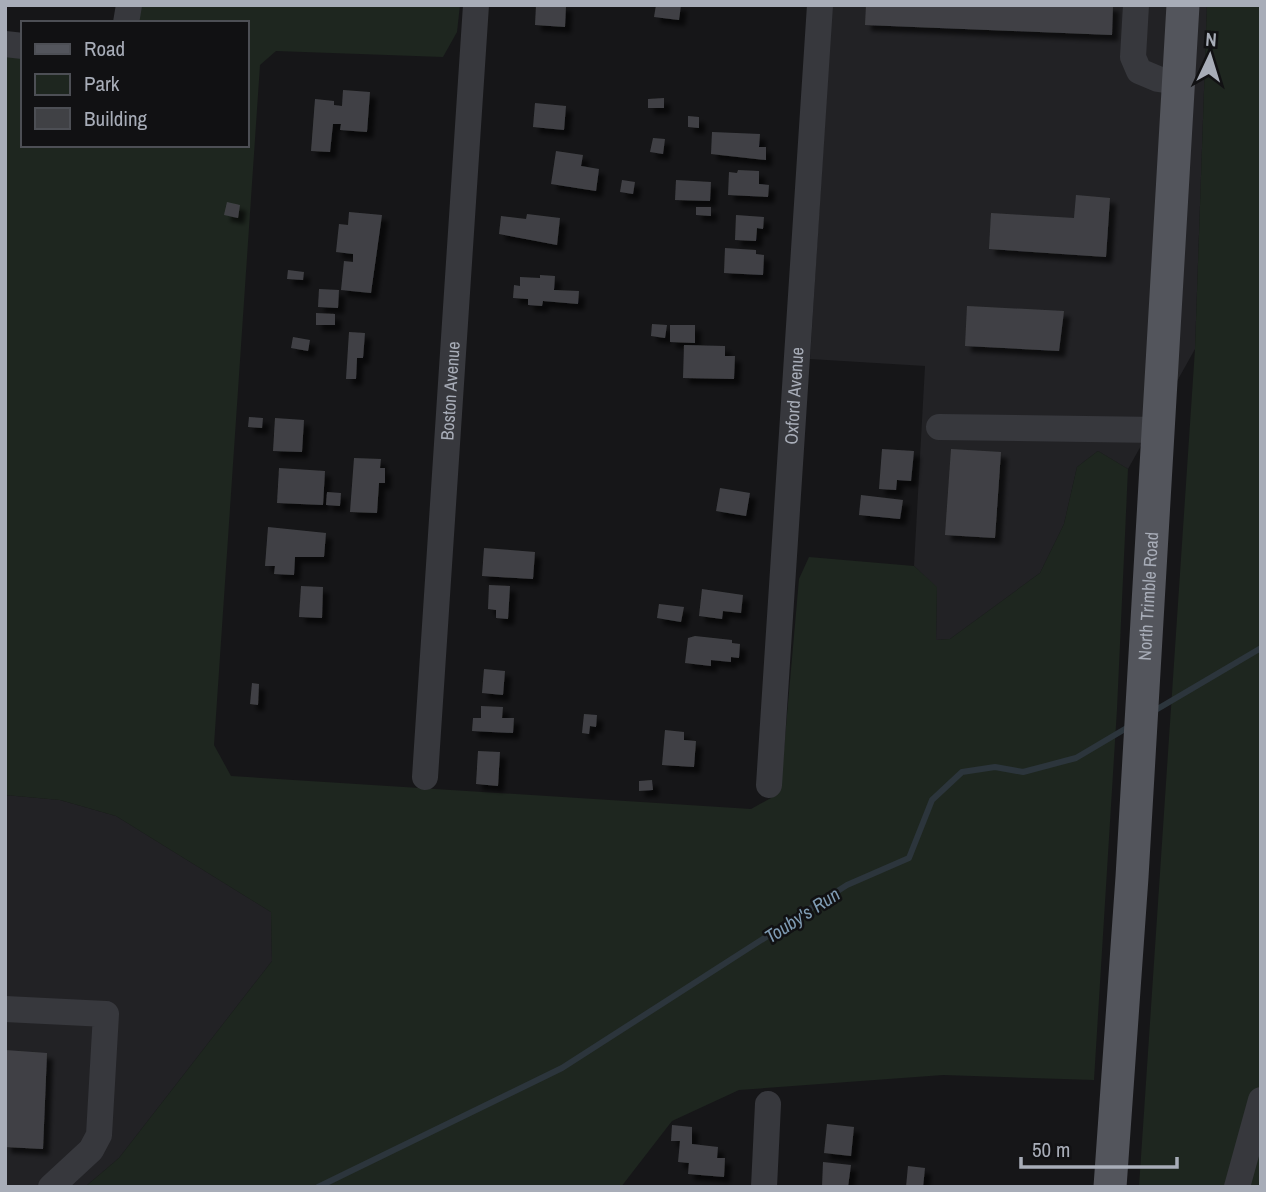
<svg xmlns="http://www.w3.org/2000/svg" width="1266" height="1192" viewBox="0 0 1266 1192" font-family="'Archivo Narrow',sans-serif">
<style>
.built{fill:#222225}
.green{fill:#1e261f}
.lines{fill:none;stroke-linecap:round;stroke-linejoin:round}
.stream{stroke:#2c353c;stroke-width:6}
.building{fill:#404145;filter:url(#shadow)}
.minor{stroke:#37383d;stroke-width:26}
.major{stroke:#53555c;stroke-width:33}
.labels{text-anchor:middle;stroke-width:5;stroke-linejoin:round;paint-order:stroke}
.street-label{font-size:18px;fill:#a8adb8;stroke:#111113}
.water-label{font-size:19px;font-style:italic;fill:#7f9bb3;stroke:#111113}
</style>
<defs>
<filter id="shadow"><feDropShadow dx="6" dy="6" stdDeviation="2" flood-color="#0009"/></filter>
</defs>
<rect width="100%" height="100%" fill="#161618"/>
<g class="built">
<path d="M832,5h375l-12,344 -67,120 -30,-18 -21,16 -13,57 -24,49 -90,66 -14,1 1,-52 -23,-22 11,-200 -115,-7z"/>
<path d="M5,795l55,5 56,16 155,96 1,49 -153,197 -34,29h-80z"/>
</g>
<g class="green">
<path d="M140,5h320l-3,27 -14,25 -167,-6 -16,14 -46,680 17,31 520,33 20,-11 10,-15 18,-204 10,-22 105,9 23,21 -1,53 14,-1 90,-66 24,-49 13,-57 21,-16 30,18 -11,240 -23,371 -151,-5 -204,15 -67,31 -51,66h-536l34,-29 153,-197 -1,-49 -155,-96 -56,-16 -55,-5v-741l18,1v90h224v-122h-108z"/>
<path d="M1207,5h54v1182h-122l56,-838z"/>
</g>
<g class="lines">
<g class="stream">
<path d="M1154,711l107,-63"/>
<path d="M318,1187l244,-119 285,-183 62,-27 23,-58 30,-28 33,-5 28,5 53,-14 54,-32"/>
</g>
</g>
<g class="building">
<path d="M536,5h30l-1,22 -30,-2z"/>
<path d="M656,5h25l-2,15 -25,-3z"/>
<path d="M866,5h247l-1,30 -247,-10z"/>
<path d="M343,90l27,2 -3,40 -27,-2 1,-6h-8l-3,28 -19,-1 4,-52 19,2v4l8,1z"/>
<path d="M664,98v10h-16v-9z"/>
<path d="M535,103l31,3 -2,24 -31,-3z"/>
<path d="M688,116l11,1v11l-11,-1z"/>
<path d="M712,132l48,2 -1,13h7v13l-55,-6z"/>
<path d="M653,138l12,1 -2,15 -13,-2z"/>
<path d="M556,151l27,4 -2,11 18,3 -3,22 -45,-7z"/>
<path d="M738,170l21,1v13l10,1 -1,12 -40,-2 1,-23 8,1z"/>
<path d="M622,180l13,2 -2,12 -13,-2z"/>
<path d="M676,180l35,2 -1,19 -35,-1z"/>
<path d="M1076,195l34,3 -4,59 -117,-8 2,-36 83,5z"/>
<path d="M227,202l13,3 -2,13 -14,-3z"/>
<path d="M696,207h15v9l-15,-1z"/>
<path d="M349,212l33,3 -11,78 -30,-3 3,-29 9,1v-8l-17,-2 3,-28 9,1z"/>
<path d="M527,214l33,4 -3,27 -58,-11 2,-18 25,3z"/>
<path d="M736,215l28,2 -1,12 -6,-1 -1,13 -21,-1z"/>
<path d="M725,248l31,2v4l8,1 -1,20 -39,-2z"/>
<path d="M288,270l16,2 -1,8 -16,-1z"/>
<path d="M540,275l15,1 -1,14 25,1 -1,13 -35,-3 -1,5 -14,-1v-6l-15,-1 1,-13 6,1v-9l20,1z"/>
<path d="M319,289l20,1 -1,18 -20,-1z"/>
<path d="M967,306l97,5 -5,40 -94,-5z"/>
<path d="M316,313l19,1v11h-19z"/>
<path d="M652,324l15,1 -2,13 -14,-2z"/>
<path d="M670,325h25v18l-25,-1z"/>
<path d="M349,332l16,1 -2,25h-6l-1,21h-10z"/>
<path d="M293,337l17,3 -2,11 -17,-3z"/>
<path d="M684,345l41,1v10h10l-1,23 -51,-1z"/>
<path d="M249,417l14,1 -1,10 -14,-1z"/>
<path d="M275,418l29,2 -2,32 -29,-1z"/>
<path d="M882,449l32,2 -3,30 -14,-1 -1,10 -17,-1z"/>
<path d="M951,449l50,3 -6,86 -50,-3z"/>
<path d="M354,458l27,1 -1,9h5v15h-6l-2,30 -27,-1z"/>
<path d="M279,468l46,3 -2,34 -46,-2z"/>
<path d="M720,488l30,5 -4,23 -30,-5z"/>
<path d="M327,492l14,1 -1,13 -14,-1z"/>
<path d="M861,495l42,5 -3,19 -41,-4z"/>
<path d="M268,527l58,6 -2,24h-29l-1,18 -20,-1 1,-8h-10z"/>
<path d="M484,548l51,4 -2,27 -51,-3z"/>
<path d="M489,585l21,1 -2,33 -12,-1v-8l-8,-1z"/>
<path d="M301,586l22,1 -1,31 -23,-1z"/>
<path d="M702,589l41,6 -2,18 -18,-2 -1,8 -23,-3z"/>
<path d="M659,604l25,3 -3,15 -24,-4z"/>
<path d="M695,636l37,4v3l8,1 -1,14 -8,-1v5l-20,-2v6l-26,-3 3,-25z"/>
<path d="M484,669l21,2 -2,24 -21,-2z"/>
<path d="M252,683l7,1 -1,21 -8,-1z"/>
<path d="M481,706l22,1 -1,11h12l-1,15 -41,-2 1,-13h8z"/>
<path d="M584,714l13,1 -1,12 -6,-1 -1,8 -7,-1z"/>
<path d="M665,730l19,2v8l12,1 -2,26 -32,-2z"/>
<path d="M478,751l22,1 -2,34 -22,-2z"/>
<path d="M652,780l1,10 -14,1v-10z"/>
<path d="M5,1050l42,3 -4,96 -38,-2z"/>
<path d="M827,1124l27,3 -3,29 -27,-3z"/>
<path d="M672,1125l20,2v17l26,3 -1,11h8l-1,19 -36,-3 1,-11 -11,-1 2,-21h-9z"/>
<path d="M823,1162l28,3 -3,22h-26z"/>
<path d="M908,1166l17,2 -2,19h-17z"/>
</g>
<g class="lines">
<g class="minor">
<path d="M1136,5l-3,52 6,14 19,8 21,3"/>
<path d="M126,23l3,-18"/>
<path d="M5,44l18,2"/>
<path d="M939,427l219,3"/>
<path id="s1" d="M425,777l51,-772"/>
<path id="s2" d="M769,785l51,-780"/>
<path d="M5,1009l101,5 -7,121 -8,15 -40,37"/>
<path d="M764,1187l4,-83"/>
<path d="M1237,1187l24,-87"/>
</g>
<path class="major" id="s3" d="M1110,1187l22,-310 51,-872"/>
</g>
<g class="labels">
<g class="street-label">
<text dy="6" stroke="none"><textPath href="#s1" startOffset="387">Boston Avenue</textPath></text>
<text dy="6" stroke="none"><textPath href="#s2" startOffset="390">Oxford Avenue</textPath></text>
<text dy="6" stroke="none"><textPath href="#s3" startOffset="592">North Trimble Road</textPath></text>
</g>
<g class="water-label">
<text transform="translate(802 915) rotate(-33)" y="7">Touby's Run</text>
</g>
</g>
<rect width="1266" height="1192" fill="none" stroke="#a8adb8" stroke-width="14"/>
<rect x="21" y="21" width="228" height="126" fill="#111113" stroke="#4d4f55" stroke-width="2"/>
<rect x="35" y="44" width="35" height="10" fill="#53555c" stroke="#4d4f55" stroke-width="2"/>
<text x="84" y="56" font-size="21" fill="#a8adb8">Road</text>
<rect x="35" y="74" width="35" height="21" fill="#1e261f" stroke="#4d4f55" stroke-width="2"/>
<text x="84" y="91" font-size="21" fill="#a8adb8">Park</text>
<rect x="35" y="108" width="35" height="21" fill="#404145" stroke="#4d4f55" stroke-width="2"/>
<text x="84" y="126" font-size="21" fill="#a8adb8">Building</text>
<g transform="translate(1210 56) rotate(4)" stroke="#111113" stroke-width="5" paint-order="stroke">
<path d="M0-5L12 26L0 18L-12 26Z" fill="#a8adb8"/>
<text y="-10" font-size="19" font-weight="bold" text-anchor="middle" fill="#a8adb8">N</text>
</g>
<path d="M1021 1157v10h156v-10" fill="none" stroke="#a8adb8" stroke-width="3.5"/>
<text x="1032" y="1157" font-size="21" fill="#a8adb8" stroke="#111113" stroke-width="5" paint-order="stroke">50 m</text>
</svg>
